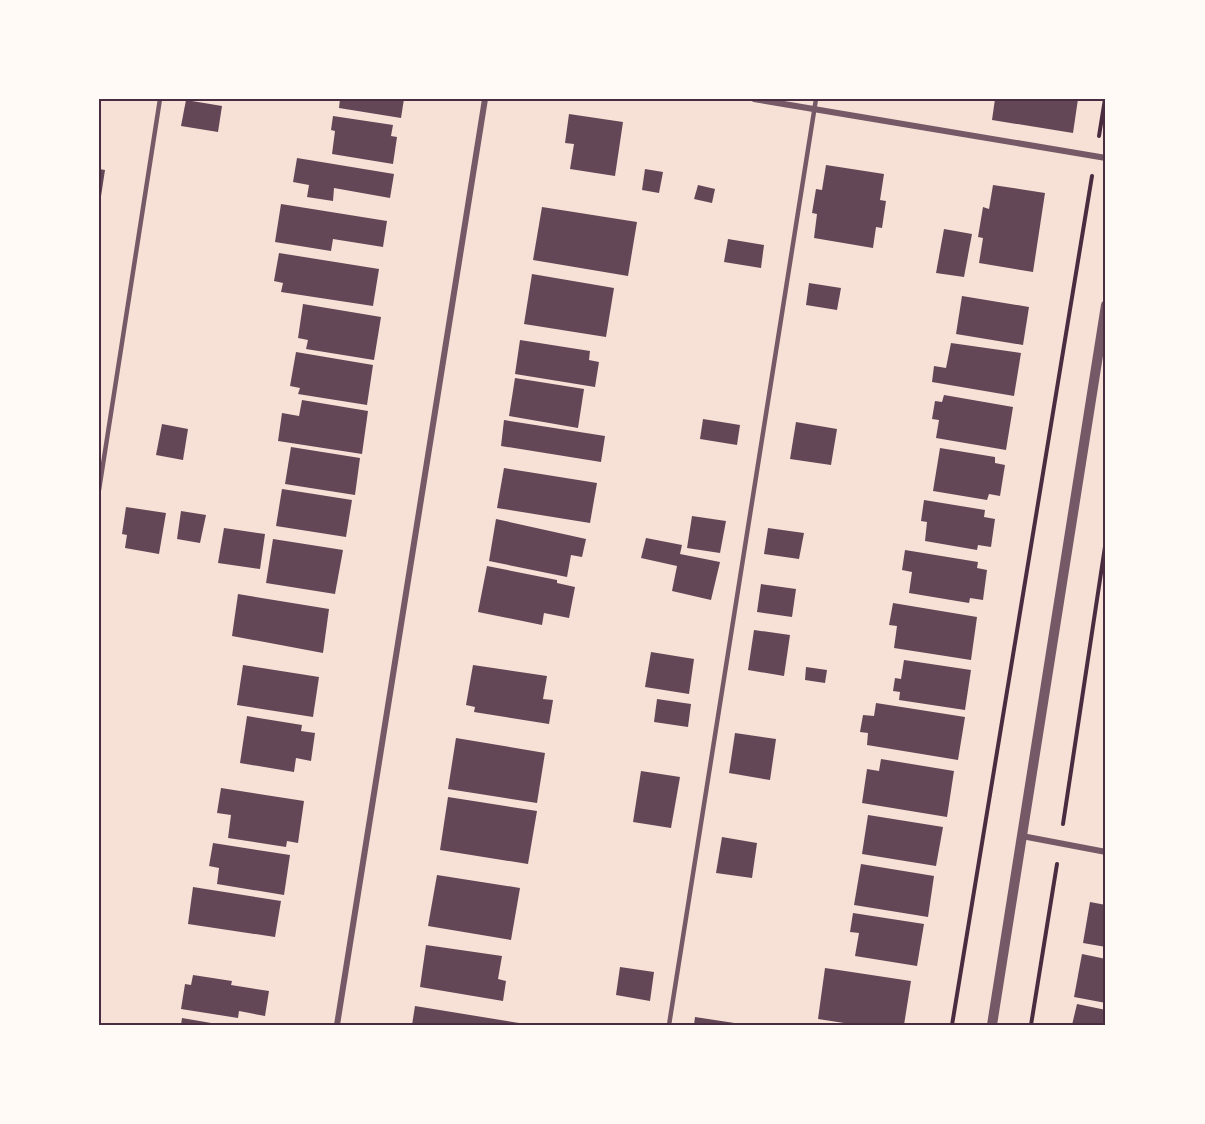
<svg xmlns="http://www.w3.org/2000/svg" width="1205" height="1124" viewBox="0 0 1205 1124" font-family="Cabin,sans-serif">
<style>
.building{fill:#644757}
.lines{fill:none;stroke-linecap:round;stroke-linejoin:round}
.path{stroke:#4a2c40;stroke-width:4}
.service{stroke:#755966;stroke-width:4.5}
.minor{stroke:#755966;stroke-width:6}
.tertiary{stroke:#755966;stroke-width:10}
.neatline{fill:none;stroke:#4a2c40;stroke-width:2}
</style>
<rect width="100%" height="100%" fill="#f7e1d7"/>
<g class="building">
<path d="M340,99h64l-3,19 -62,-10z"/>
<path d="M995,99h83l-5,34 -81,-13z"/>
<path d="M186,100l36,6 -4,26 -37,-6z"/>
<path d="M569,114l54,8 -8,54 -45,-7 4,-25 -9,-1z"/>
<path d="M333,116l60,9 -2,11 6,1 -4,27 -61,-10 3,-23 -4,-1z"/>
<path d="M297,158l97,16 -4,24 -56,-10 -1,13 -26,-4 2,-12 -16,-3z"/>
<path d="M826,165l58,9 -4,26 6,1 -4,27 -6,-1 -3,21 -59,-10 3,-24 -5,-1 4,-24 6,1z"/>
<path d="M99,169l6,1 -5,33h-1z"/>
<path d="M645,169l18,3 -4,21 -17,-3z"/>
<path d="M698,185l17,4 -3,14 -18,-4z"/>
<path d="M993,185l52,8 -12,79 -54,-9 4,-25 -5,-1 5,-30 6,2z"/>
<path d="M281,204l106,17 -4,26 -50,-8 -2,12 -56,-9z"/>
<path d="M542,207l95,15 -9,54 -95,-16z"/>
<path d="M944,229l28,5 -8,43 -28,-4z"/>
<path d="M728,239l36,6 -3,23 -37,-6z"/>
<path d="M279,253l100,16 -6,37 -92,-14 2,-9 -9,-2z"/>
<path d="M532,274l82,14 -8,49 -82,-13z"/>
<path d="M809,283l32,5 -4,22 -31,-5z"/>
<path d="M962,296l67,11 -6,38 -67,-11z"/>
<path d="M303,304l78,13 -7,43 -68,-11 2,-9 -10,-2z"/>
<path d="M520,340l70,11 -1,9 10,2 -4,25 -80,-13z"/>
<path d="M951,343l70,10 -7,43 -82,-14 2,-16 12,2z"/>
<path d="M296,352l77,13 -6,40 -69,-11 2,-6 -10,-2z"/>
<path d="M515,378l69,11 -6,39 -69,-12z"/>
<path d="M944,395l69,12 -7,43 -70,-12 3,-18 -7,-1 3,-18 7,1z"/>
<path d="M302,400l66,11 -6,43 -84,-13 4,-28 17,3z"/>
<path d="M703,419l37,6 -3,20 -37,-6z"/>
<path d="M504,420l101,16 -4,26 -100,-16z"/>
<path d="M796,422l41,7 -6,36 -41,-6z"/>
<path d="M162,424l26,5 -5,31 -27,-5z"/>
<path d="M291,447l69,11 -5,37 -70,-11z"/>
<path d="M940,448l55,9v6l10,2 -5,31 -11,-2 -2,6 -54,-9z"/>
<path d="M504,468l93,15 -7,40 -93,-15z"/>
<path d="M282,489l70,11 -6,37 -70,-11z"/>
<path d="M924,500l61,10 -1,7 11,2 -4,28 -13,-2 -1,5 -52,-9 2,-19 -6,-1z"/>
<path d="M126,507l40,6 -7,41 -34,-6 2,-13 -5,-1z"/>
<path d="M181,511l25,4 -6,28 -23,-4z"/>
<path d="M692,516l34,5 -6,32 -33,-5z"/>
<path d="M496,519l90,20 -4,18 -11,-2 -4,22 -78,-16z"/>
<path d="M224,528l41,6 -5,35 -42,-6z"/>
<path d="M768,528l36,5 -5,26 -35,-5z"/>
<path d="M646,538l36,7 -2,9 40,8 -9,38 -39,-9 5,-25 -36,-8z"/>
<path d="M273,539l70,11 -8,44 -69,-11z"/>
<path d="M905,550l73,12 -1,6 10,2 -4,30 -13,-2 -1,5 -60,-10 3,-21 -10,-2z"/>
<path d="M487,566l70,14v3l18,4 -6,31 -25,-5 -2,12 -64,-13z"/>
<path d="M761,584l35,5 -4,28 -35,-5z"/>
<path d="M238,594l91,15 -6,44 -91,-17z"/>
<path d="M893,603l84,14 -6,43 -77,-12 3,-22 -8,-1z"/>
<path d="M754,630l36,5 -6,41 -36,-6z"/>
<path d="M651,652l43,7 -5,35 -44,-7z"/>
<path d="M904,660l67,10 -6,40 -66,-10 1,-8 -7,-1 2,-13 6,1z"/>
<path d="M243,665l76,12 -6,40 -76,-12z"/>
<path d="M473,665l74,11 -4,23 10,1 -4,24 -75,-12 1,-5 -9,-2z"/>
<path d="M806,667l21,3 -2,13 -20,-3z"/>
<path d="M657,699l34,5 -3,23 -34,-5z"/>
<path d="M876,703l89,14 -7,43 -91,-15 1,-12 -8,-1 3,-17 11,1z"/>
<path d="M247,716l55,9 -1,6 14,2 -4,28 -15,-3 -2,14 -54,-9z"/>
<path d="M735,733l41,6 -6,41 -41,-7z"/>
<path d="M456,738l89,15 -8,50 -89,-14z"/>
<path d="M881,759l73,12 -7,46 -85,-14 5,-34 12,2z"/>
<path d="M641,771l39,6 -9,51 -38,-6z"/>
<path d="M221,788l83,13 -6,42 -11,-2 -1,6 -58,-9 3,-23 -14,-2z"/>
<path d="M448,797l89,14 -9,53 -88,-14z"/>
<path d="M868,815l75,12 -7,39 -74,-12z"/>
<path d="M722,837l35,6 -5,35 -36,-5z"/>
<path d="M213,843l77,12 -6,40 -67,-11 2,-16 -10,-2z"/>
<path d="M861,864l73,12 -6,41 -74,-12z"/>
<path d="M437,875l83,13 -9,52 -83,-14z"/>
<path d="M193,887l88,14 -6,36 -87,-13z"/>
<path d="M1090,902l16,3v42l-23,-4z"/>
<path d="M853,913l71,11 -7,42 -62,-10 4,-23 -9,-1z"/>
<path d="M426,945l76,11 -4,23 8,2 -3,20 -83,-14z"/>
<path d="M1082,954l24,5v44l-32,-6z"/>
<path d="M620,967l34,5 -4,29 -34,-6z"/>
<path d="M825,968l86,13 -7,44h-47l-39,-6z"/>
<path d="M193,975l39,6 -1,4 38,6 -4,25 -26,-5 -1,7 -57,-9 4,-25 6,1z"/>
<path d="M1077,1004l29,6v15h-34z"/>
<path d="M415,1006l104,17v2h-107z"/>
<path d="M695,1017l46,7v1h-47z"/>
<path d="M182,1018l35,6v1h-36z"/>
</g>
<g class="lines">
<g class="path">
<path d="M1099,136l6,-37"/>
<path d="M1063,824l43,-284"/>
<path d="M952,1025l140,-849"/>
<path d="M1031,1025l26,-161"/>
</g>
<g class="service">
<path d="M99,490l61,-391"/>
<path d="M669,1025l147,-926"/>
</g>
<g class="minor">
<path d="M754,99l352,59"/>
<path d="M1022,836l84,16"/>
<path d="M337,1025l148,-926"/>
</g>
<path class="tertiary" d="M992,1025l114,-720"/>
</g>
<rect width="1205" height="1124" fill="none" stroke="#fffaf5" stroke-width="201"/>
<rect x="100" y="100" width="1004" height="924" class="neatline"/>
</svg>
